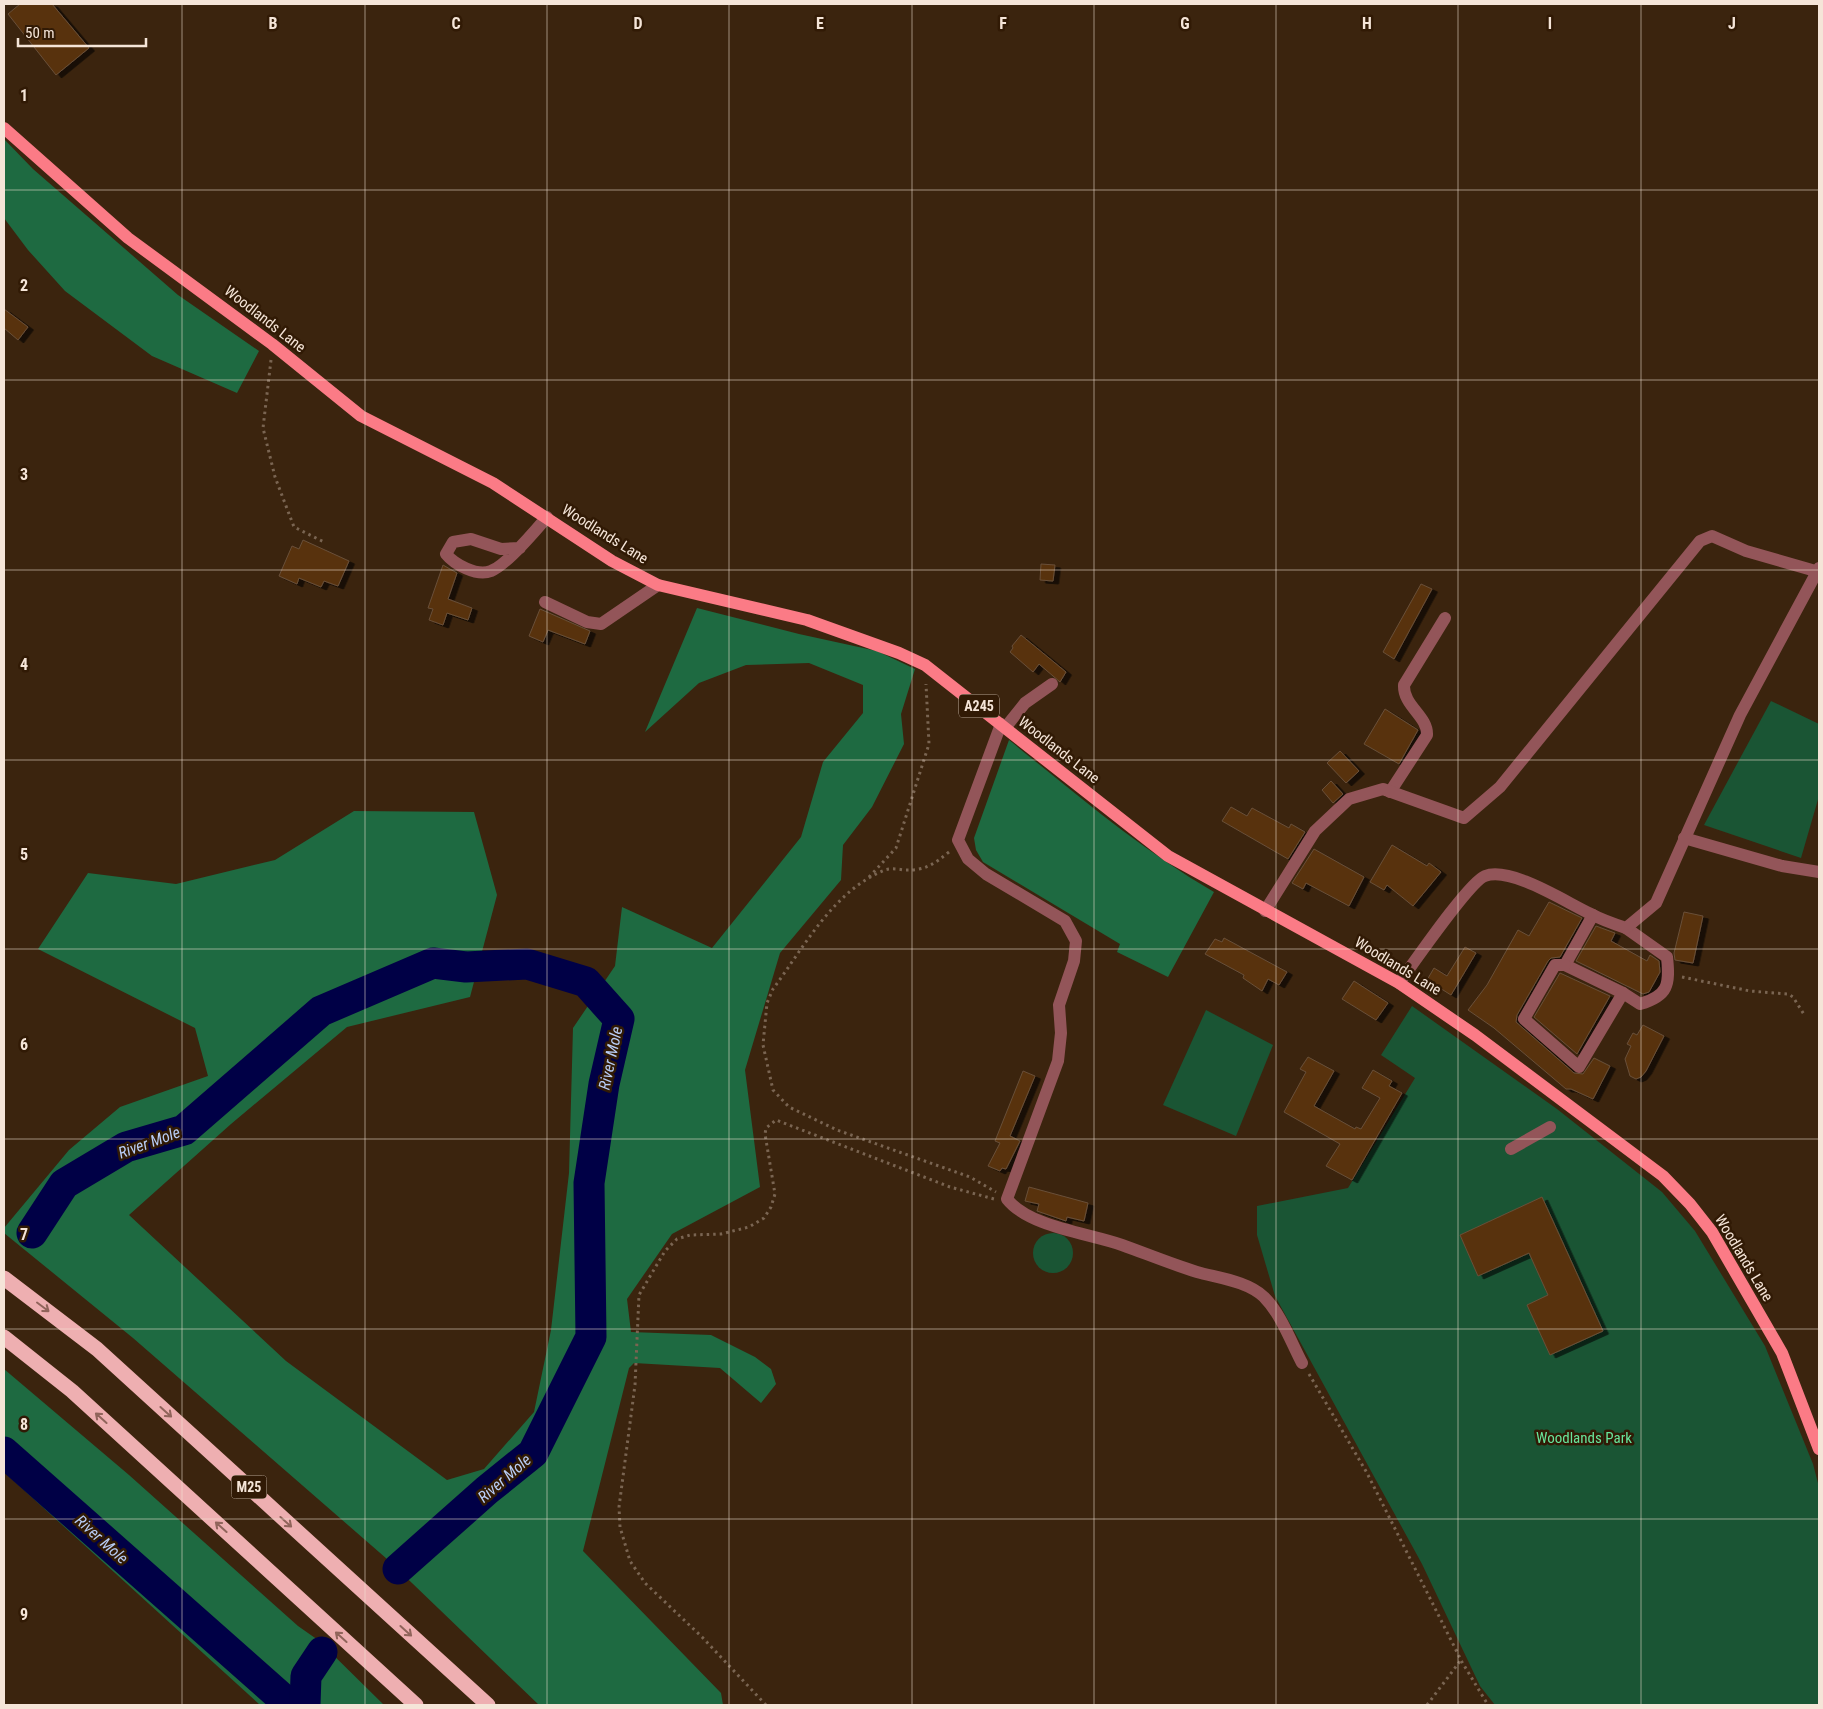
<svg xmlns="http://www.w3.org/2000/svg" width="1823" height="1709" viewBox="0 0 1823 1709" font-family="'Roboto Condensed',sans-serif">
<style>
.green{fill:#1a5534}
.forest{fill:#1e6a41}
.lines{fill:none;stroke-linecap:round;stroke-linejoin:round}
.river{stroke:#000046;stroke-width:31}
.building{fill:#59330c;stroke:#694f39;filter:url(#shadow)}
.path{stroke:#7a6552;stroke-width:3;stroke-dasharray:2.5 4;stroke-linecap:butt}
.minor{stroke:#935559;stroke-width:12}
.major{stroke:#fb7b86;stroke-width:12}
.highway{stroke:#eeafb1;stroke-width:15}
.oneway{stroke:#90645b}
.grid{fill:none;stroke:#f5e5d8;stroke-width:1;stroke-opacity:0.55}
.labels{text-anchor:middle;stroke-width:5;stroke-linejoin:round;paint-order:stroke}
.shield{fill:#311a05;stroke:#baa899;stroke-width:1}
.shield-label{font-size:14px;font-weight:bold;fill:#f5e5d8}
.street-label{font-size:15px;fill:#f5e5d8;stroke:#311a05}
.park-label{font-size:15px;fill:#68e69c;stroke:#311a05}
.water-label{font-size:16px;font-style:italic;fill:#b8cdf6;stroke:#311a05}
.grid-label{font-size:16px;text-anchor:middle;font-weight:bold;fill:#f5e5d8;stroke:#311a05;stroke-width:5;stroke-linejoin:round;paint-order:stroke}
</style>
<defs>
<filter id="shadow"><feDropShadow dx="5.5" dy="3" stdDeviation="0" flood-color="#0009"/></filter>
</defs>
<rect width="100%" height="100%" fill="#3b240e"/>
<g class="green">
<path d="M1771,701l48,23v72l-18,62 -97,-33z"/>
<path d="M1412,1006l145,103 105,83 33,39 70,115 48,118 6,23v218h-324l-15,-19 -58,-122 -147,-268 -18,-61v-29l91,-18 67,-110 -34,-23z"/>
<path d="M1206,1010l67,35 -37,91 -73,-31z"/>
<circle cx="1053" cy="1253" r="20"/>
</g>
<g class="forest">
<path d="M4,139l29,30 145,126 81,56 -22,42 -85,-37 -87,-65 -37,-41 -24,-32z"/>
<path d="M697,608l102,26 78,17 38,18 -14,45 3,30 -32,63 -29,38 -2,35 -61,73 -35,117 15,117 -88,47 -45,65 4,33 80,3 44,22 16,12 5,15 -15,19 -41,-35 -86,-5 -5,5 -46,183 138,142 2,12h-184l-152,-146 -254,-221 -129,-105v-5l65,-78 51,-43 88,-31 -13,-48 -157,-79 50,-76 88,11 99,-24 79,-49 120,1 23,83 -27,102 -123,30 -116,97 -102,91 157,146 161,119 37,-11 50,-57 17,-82 18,-157 4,-145 42,-62 7,-59 90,41 89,-111 22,-75 40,-49v-28l-54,-22 -63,2 -47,18 -54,49z"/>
<path d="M1009,740c66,53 131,109 205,152l-46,85 -51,-25 3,-8 -137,-82 -7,-12 -2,-12z"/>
<path d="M4,1369l125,106 169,151 20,14 66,65h-124l-256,-233z"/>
</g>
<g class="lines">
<g class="river">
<path d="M32,1233l32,-49 62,-37 58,-17 137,-119 112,-48 33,4 61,-3 59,18 33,37 -15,65 -15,99 2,154 -58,116 -46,37 -89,79"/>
<path d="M4,1452l286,253"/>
<path d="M305,1705l1,-29 16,-24"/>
</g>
</g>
<g class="building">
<path d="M20,4h32l37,44 -33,27 -48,-61z"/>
<path d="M4,309l24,18 -10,13 -14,-12z"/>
<path d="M303,540l46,21 -11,25 -14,-5 -3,6 -22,-9 -2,6 -18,-8 13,-30 7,3z"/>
<path d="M1041,564l14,1 -2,16 -13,-1z"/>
<path d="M443,565l14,8 -9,26 24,9 -4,12 -21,-7 -4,12 -14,-5 4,-11 -5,-1z"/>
<path d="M1421,584l11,5 -38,70 -11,-7z"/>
<path d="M540,609l50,22 -5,13 -37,-14 -5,12 -14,-6z"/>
<path d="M1021,635l45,37 -6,10 -21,-18 -6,8 -23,-20 3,-4 -1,-2z"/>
<path d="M1385,709l33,21 -19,34 -35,-20z"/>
<path d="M1340,751l19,20 -13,12 -19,-20z"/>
<path d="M1331,781l12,13 -10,9 -11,-13z"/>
<path d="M1231,807l16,9 5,-8 37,20 2,-4 14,8 -17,27 -66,-38z"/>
<path d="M1392,845l35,21 2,-3 12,9 -28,34 -26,-21 -3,5 -14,-8z"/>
<path d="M1314,849l50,28 -15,29 -43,-23 -3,6 -11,-6z"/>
<path d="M1549,902l33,16 -22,39 -9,1 -3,3 -31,54 -1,7 58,51 9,1 11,-16 16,8 -17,33 -22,-10h-5l-72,-61 -26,-18 19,-25 31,-55 11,6z"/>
<path d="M1684,912l19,4 -10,47 -18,-3 -1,-7z"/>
<path d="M1596,926l19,7 -4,8 36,20 3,-6 9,6 1,11 -11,20 -6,2 -67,-33z"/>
<path d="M1224,938l63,34 -8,13 -11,-6 -6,12 -19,-13 1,-3 -39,-21 10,-15 7,3z"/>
<path d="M1465,947l11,6 -25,42 -24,-15 7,-12 13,8z"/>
<path d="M1560,973l50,23 -33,58 -43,-37z"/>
<path d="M1354,981l34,22 -12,17 -34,-21z"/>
<path d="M1643,1025l21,11 -18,35 -5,6 -5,2 -6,-3 -5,-17 6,-13 -4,-2 6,-11 4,2z"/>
<path d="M1308,1057l26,14 -20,35 41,23 1,-2 5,2 19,-31 -18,-10 11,-18 19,11 -3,5 13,7 -50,87 -26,-14 14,-22 -56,-32 22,-40 -6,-3z"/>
<path d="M1023,1071l12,5 -25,60 10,5 -14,28 -4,-1 -2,3 -12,-5 12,-23 -5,-2z"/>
<path d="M1029,1187l59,16 -4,18 -17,-4 -1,4 -29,-10 2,-7 -14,-3z"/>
<path d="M1542,1197l61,134 -53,24 -23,-50 21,-10 -19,-42 -51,23 -18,-41z"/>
</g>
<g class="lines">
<g class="path">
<path d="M271,360l-8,68 12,49 19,50 30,15"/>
<path d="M949,852c-15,12 -24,19 -45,18 -6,-1 -13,-2 -19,0 -51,20 -81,77 -112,119l-6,14 -4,42 10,45 16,17 48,23 133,47 26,15"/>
<path d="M869,877l27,-29 33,-104 -3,-60"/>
<path d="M1682,977l68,14 38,3 5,3 12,19"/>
<path d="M1309,1374l58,99 95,189 26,43"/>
<path d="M766,1705l-64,-68 -57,-54 -15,-22 -10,-34 -1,-20 16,-122 4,-90 26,-44 12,-12 13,-4 31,-1 28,-7 15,-9 7,-11 4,-13 -10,-60 1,-6 10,-8 174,67 44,12"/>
<path d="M1427,1705l34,-45"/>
</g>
<g class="minor">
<path d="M520,548l-19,1 -30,-10 -18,3 -7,12c8,10 31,23 45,17 14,-5 45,-41 56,-54"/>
<path d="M545,602l42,20 14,2 57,-39"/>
<path d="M1001,724l-43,116 10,19 18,15 79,47 11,20 -2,20 -15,44 2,28 -3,28 -51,138c22,28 81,34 115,46 25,9 49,19 75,27 21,6 50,9 67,25 17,17 27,45 38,66"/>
<path d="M1005,728l20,-25 27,-19"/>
<path d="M1390,792l37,-57c1,-19 -24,-29 -23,-50l41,-67"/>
<path d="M1684,838l98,28 37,6"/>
<path d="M1265,911l50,-80 34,-32 34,-10 81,29 36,-31 200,-246 12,-5 34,15 73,21"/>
<path d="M1593,915l-28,50 58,28"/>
<path d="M1565,965h-10l-31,54 55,48 44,-74 17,11c28,-8 30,-19 27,-47l-41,-29"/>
<path d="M1399,983c14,-19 70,-101 86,-107 26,-10 82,27 106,38 11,6 23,10 35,14l30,-25 84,-188 79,-147"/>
<path d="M1511,1149l39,-22"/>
</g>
<path class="major" d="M4,128l124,110 144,106 89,72 132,67 119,78 46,24 149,35 92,33 26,12 243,191 231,127 76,52 188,141 27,28 22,28 70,121 37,96"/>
<g class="highway">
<path d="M4,1278l93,71 391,356"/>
<path d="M4,1337l68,54 344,314"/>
</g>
</g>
<defs><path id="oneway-shaft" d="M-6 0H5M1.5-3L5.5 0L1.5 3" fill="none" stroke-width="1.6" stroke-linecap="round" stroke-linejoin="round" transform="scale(1.25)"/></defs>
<g class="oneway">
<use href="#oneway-shaft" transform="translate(43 1307) rotate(37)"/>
<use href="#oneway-shaft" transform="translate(166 1412) rotate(42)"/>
<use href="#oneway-shaft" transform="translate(101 1418) rotate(-138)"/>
<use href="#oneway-shaft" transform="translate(286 1522) rotate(42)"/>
<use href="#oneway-shaft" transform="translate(221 1527) rotate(-138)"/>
<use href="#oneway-shaft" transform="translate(406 1631) rotate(42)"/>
<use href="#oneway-shaft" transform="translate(341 1637) rotate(-138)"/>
</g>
<path class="grid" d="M182,4v1701M365,4v1701M547,4v1701M729,4v1701M912,4v1701M1094,4v1701M1276,4v1701M1458,4v1701M1641,4v1701M4,190h1815M4,380h1815M4,570h1815M4,760h1815M4,949h1815M4,1139h1815M4,1329h1815M4,1519h1815"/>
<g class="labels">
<g class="shield">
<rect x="959" y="694.5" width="40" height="23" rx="4"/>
<rect x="231.5" y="1475.5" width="35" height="23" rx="4"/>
</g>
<g class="shield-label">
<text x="979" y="711">A245</text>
<text x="249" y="1492">M25</text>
</g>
<g class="street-label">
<text transform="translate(265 319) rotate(38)" y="5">Woodlands Lane</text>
<text transform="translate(605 534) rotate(32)" y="5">Woodlands Lane</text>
<text transform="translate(1059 750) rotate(38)" y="5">Woodlands Lane</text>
<text transform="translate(1398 966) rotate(31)" y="5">Woodlands Lane</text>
<text transform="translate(1744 1258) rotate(59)" y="5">Woodlands Lane</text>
</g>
<g class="park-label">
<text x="1584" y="1443">Woodlands Park</text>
</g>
<g class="water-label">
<text transform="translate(610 1058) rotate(-78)" y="6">River Mole</text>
<text transform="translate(149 1142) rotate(-20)" y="6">River Mole</text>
<text transform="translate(504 1478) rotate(-41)" y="6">River Mole</text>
<text transform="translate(102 1539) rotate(42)" y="6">River Mole</text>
</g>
</g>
<g class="grid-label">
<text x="273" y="29">B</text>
<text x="456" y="29">C</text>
<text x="638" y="29">D</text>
<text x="820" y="29">E</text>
<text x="1003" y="29">F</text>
<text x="1185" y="29">G</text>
<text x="1367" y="29">H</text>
<text x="1550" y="29">I</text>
<text x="1732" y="29">J</text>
<text x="24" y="101">1</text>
<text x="24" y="291">2</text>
<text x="24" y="480">3</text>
<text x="24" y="670">4</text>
<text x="24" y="860">5</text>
<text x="24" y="1050">6</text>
<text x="24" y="1240">7</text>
<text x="24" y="1430">8</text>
<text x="24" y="1620">9</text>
</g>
<rect width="1823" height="1709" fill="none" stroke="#f5e5d8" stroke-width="10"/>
<path d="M18 38v8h128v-8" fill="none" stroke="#f5e5d8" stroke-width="2.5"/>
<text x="25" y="38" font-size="15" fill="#f5e5d8" stroke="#311a05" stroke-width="4" paint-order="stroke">50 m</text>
</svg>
